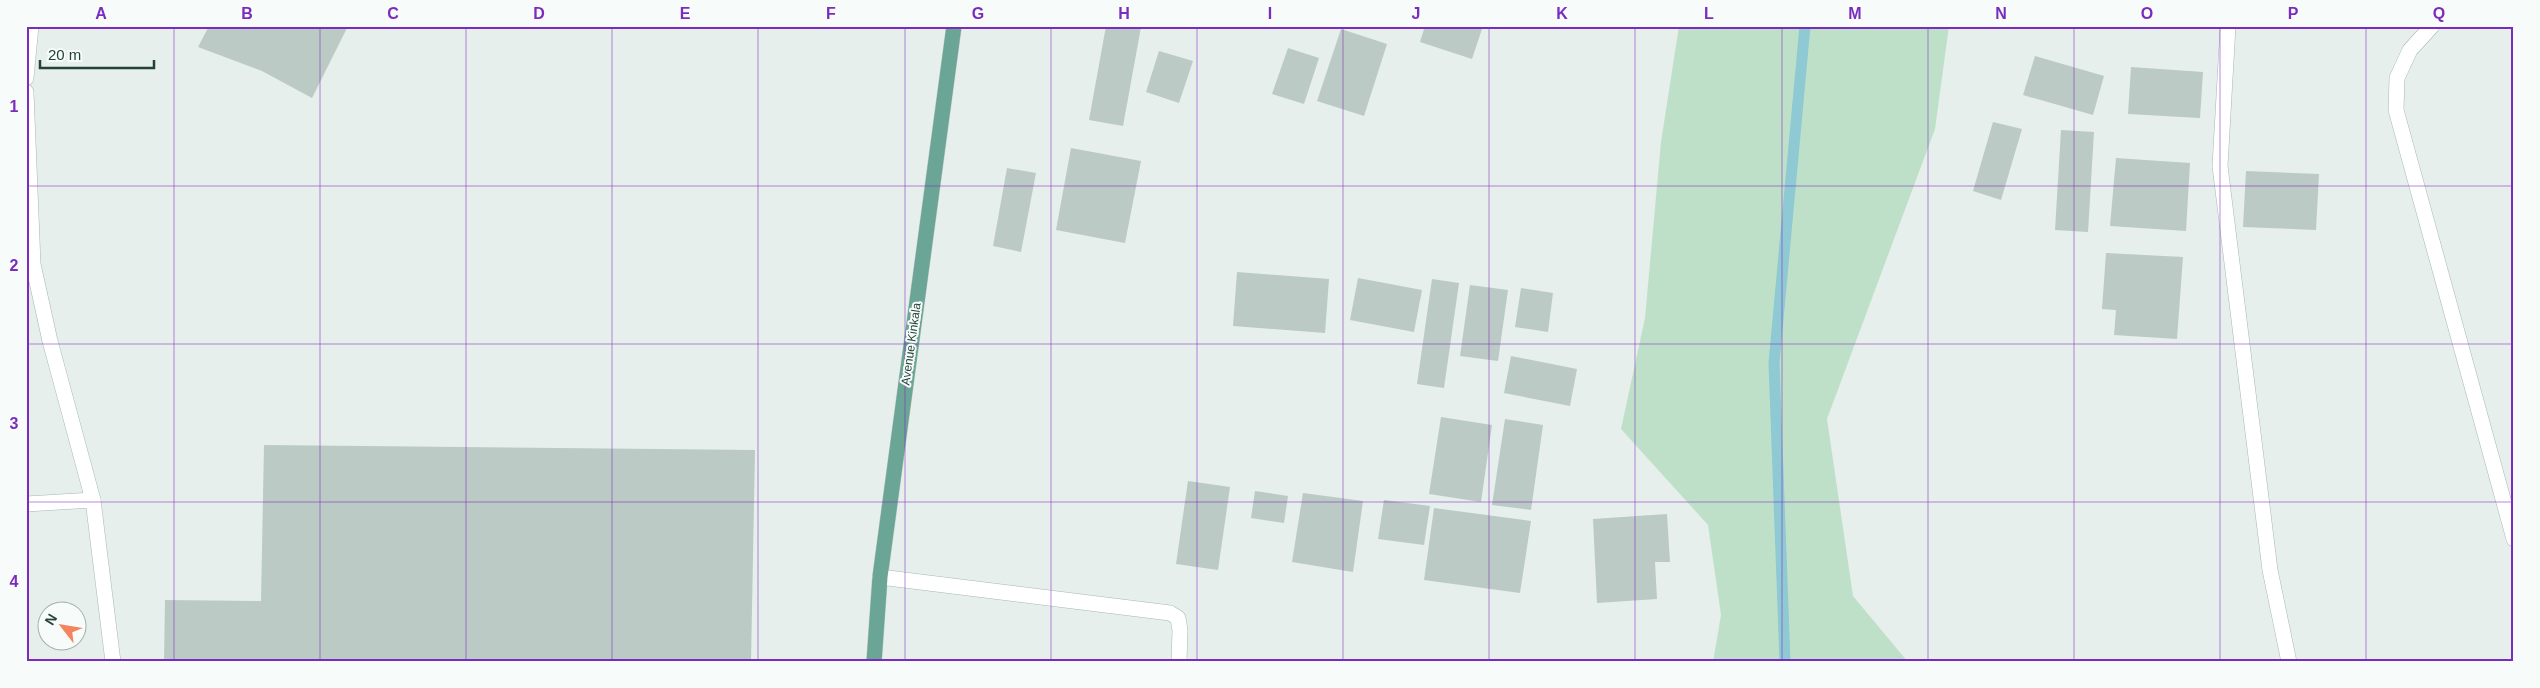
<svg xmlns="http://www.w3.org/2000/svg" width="2540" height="688" viewBox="0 0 2540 688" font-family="Arial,sans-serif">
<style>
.green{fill:#bfe0c8}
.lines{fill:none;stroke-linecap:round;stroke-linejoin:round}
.stream{stroke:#8ec9d4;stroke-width:11}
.building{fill:#bbcac4}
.street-casing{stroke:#a8b8b2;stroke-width:16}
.primary-casing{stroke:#c2cac8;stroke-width:16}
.street{stroke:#fff;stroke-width:15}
.primary{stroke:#6aa596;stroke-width:15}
.grid{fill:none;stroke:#7b2cbf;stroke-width:1;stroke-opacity:0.55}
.labels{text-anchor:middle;stroke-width:4;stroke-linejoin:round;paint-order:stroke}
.street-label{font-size:12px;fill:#24423a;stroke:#f7fbf9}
.neatline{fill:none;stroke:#7b2cbf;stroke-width:2}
.grid-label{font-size:16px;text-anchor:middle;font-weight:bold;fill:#7b2cbf}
</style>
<rect width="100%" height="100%" fill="#e6efeb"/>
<path class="green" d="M1679,26h270l-14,103 -108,290 26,177 55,66h-195l8,-47 -13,-90 -87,-96 24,-111 16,-176z"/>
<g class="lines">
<path class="stream" d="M1785,662l-11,-299 31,-337"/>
</g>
<g class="building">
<path d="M209,26h139l-36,72 -50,-27 -64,-24z"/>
<path d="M1106,26l35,1 -18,99 -34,-6z"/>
<path d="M1425,26h58l-11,33 -52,-17z"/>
<path d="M1341,29l46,15 -23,72 -47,-15z"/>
<path d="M1288,48l31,10 -15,46 -32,-10z"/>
<path d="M1159,51l34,10 -14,42 -33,-11z"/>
<path d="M2035,56l69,20 -11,39 -70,-20z"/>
<path d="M2131,67l72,5 -3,46 -72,-4z"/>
<path d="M1993,122l29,7 -21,71 -28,-9z"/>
<path d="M2061,130l33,2 -6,100 -33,-2z"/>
<path d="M1071,148l70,13 -16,82 -69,-13z"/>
<path d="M2116,158l74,5 -4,68 -76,-5z"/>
<path d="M1007,168l29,5 -15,79 -28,-6z"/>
<path d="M2246,171l73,3 -3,56 -73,-3z"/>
<path d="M2106,253l77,4 -6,82 -63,-4 2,-25 -14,-1z"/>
<path d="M1237,272l92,7 -4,54 -92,-7z"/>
<path d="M1358,278l64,12 -8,42 -64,-12z"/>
<path d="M1432,279l27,4 -15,105 -27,-4z"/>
<path d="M1470,285l38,5 -10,71 -38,-5z"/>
<path d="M1521,288l32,5 -5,39 -33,-5z"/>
<path d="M1511,356l66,13 -7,37 -66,-13z"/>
<path d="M1441,417l51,8 -11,77 -52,-8z"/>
<path d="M1505,419l38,6 -12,85 -39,-5z"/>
<path d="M264,445l491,5 -4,212h-587l1,-62 96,1z"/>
<path d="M1188,481l42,6 -12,83 -42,-6z"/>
<path d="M1255,491l33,5 -4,27 -33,-5z"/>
<path d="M1303,493l60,8 -10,71 -61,-10z"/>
<path d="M1384,500l46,6 -6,39 -46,-6z"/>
<path d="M1434,508l97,13 -11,72 -96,-13z"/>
<path d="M1667,514l3,48h-15l2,37 -60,4 -4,-84z"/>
</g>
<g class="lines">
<g class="street-casing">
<g id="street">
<path d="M2228,26l-8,140 50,404 19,92"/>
<path d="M2432,26l-22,24 -13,28 -1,32 118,429"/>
<path d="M26,78l5,-52"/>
<path d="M26,92l7,172 17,77 43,159 20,162"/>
<path d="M26,504l67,-4"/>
<path d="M880,577l290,36 8,5 2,12 -1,32"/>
</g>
</g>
<g class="primary-casing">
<path id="primary" d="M874,662l6,-85 74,-551"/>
</g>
<use href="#street" class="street"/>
<use href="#primary" class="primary"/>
</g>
<path class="grid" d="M174,26v636M320,26v636M466,26v636M612,26v636M758,26v636M905,26v636M1051,26v636M1197,26v636M1343,26v636M1489,26v636M1635,26v636M1782,26v636M1928,26v636M2074,26v636M2220,26v636M2366,26v636M26,186h2488M26,344h2488M26,502h2488"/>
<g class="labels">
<g class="street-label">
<text transform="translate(911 344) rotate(-82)" y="4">Avenue Kinkala</text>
</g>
</g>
<rect width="2540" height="688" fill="none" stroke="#f7fbf9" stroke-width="55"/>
<g transform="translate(62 626) rotate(301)"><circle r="24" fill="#f7fbf9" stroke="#a3b1ad"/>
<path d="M0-4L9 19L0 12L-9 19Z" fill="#f4845f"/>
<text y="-8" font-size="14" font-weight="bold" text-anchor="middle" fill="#24423a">N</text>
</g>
<path d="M40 60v8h114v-8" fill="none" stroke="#24423a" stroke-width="2.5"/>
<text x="48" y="60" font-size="15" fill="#24423a" stroke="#f7fbf9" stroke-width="4" paint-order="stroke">20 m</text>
<rect x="28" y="28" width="2484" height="632" class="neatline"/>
<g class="grid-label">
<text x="101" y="19">A</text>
<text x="247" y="19">B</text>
<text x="393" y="19">C</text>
<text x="539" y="19">D</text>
<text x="685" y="19">E</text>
<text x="831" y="19">F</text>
<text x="978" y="19">G</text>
<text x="1124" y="19">H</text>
<text x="1270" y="19">I</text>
<text x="1416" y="19">J</text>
<text x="1562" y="19">K</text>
<text x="1709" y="19">L</text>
<text x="1855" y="19">M</text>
<text x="2001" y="19">N</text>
<text x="2147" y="19">O</text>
<text x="2293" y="19">P</text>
<text x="2439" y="19">Q</text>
<text x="14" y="112">1</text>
<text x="14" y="271">2</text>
<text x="14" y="429">3</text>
<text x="14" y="587">4</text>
</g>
</svg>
